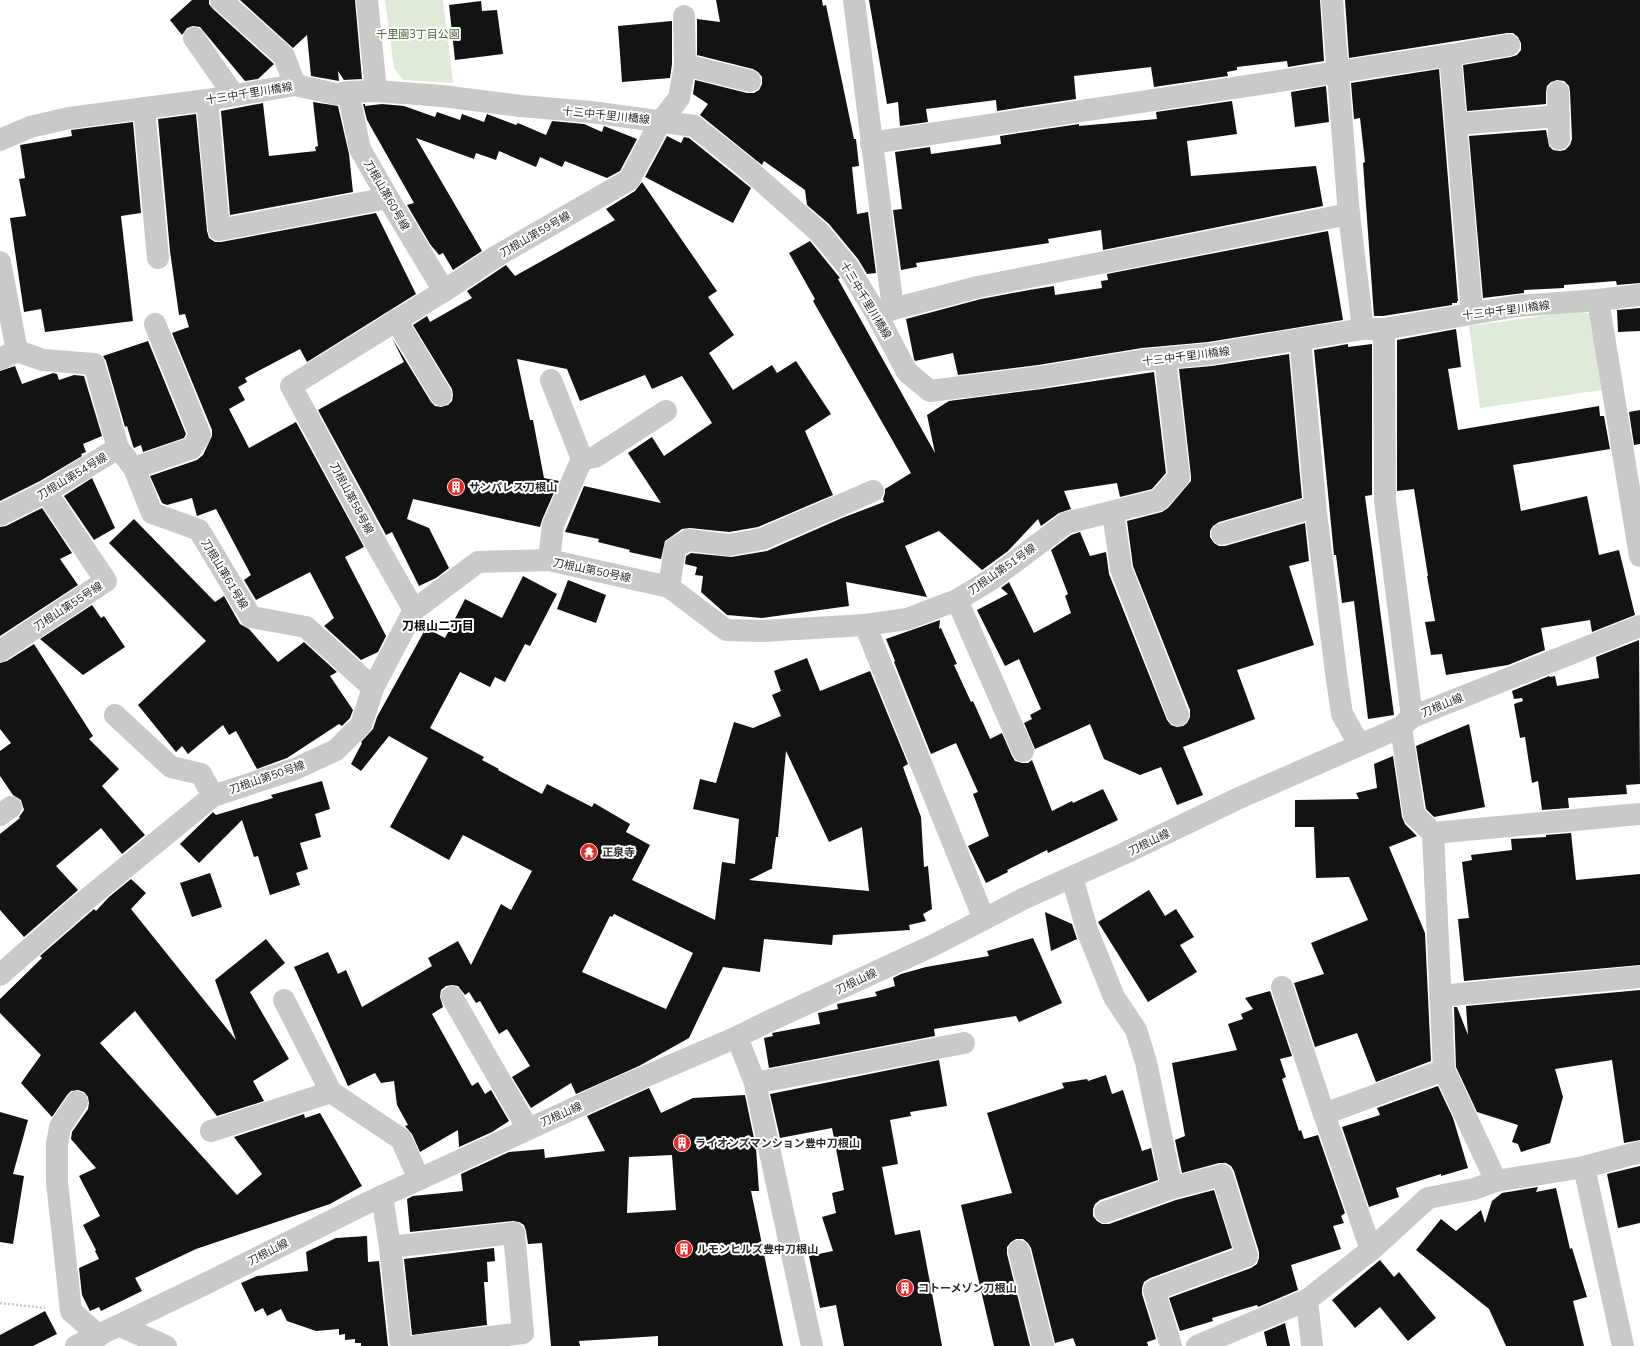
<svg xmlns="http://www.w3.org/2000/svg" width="1640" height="1346" viewBox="0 0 1640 1346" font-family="'Nunito Sans','Noto Sans JP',sans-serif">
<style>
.green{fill:#e0ead8}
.building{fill:#131313;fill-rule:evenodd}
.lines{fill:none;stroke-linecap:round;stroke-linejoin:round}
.path{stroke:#c9c9c9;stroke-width:2.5;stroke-dasharray:2 2;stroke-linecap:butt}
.minor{stroke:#c9c9c9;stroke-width:22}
.labels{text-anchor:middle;stroke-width:4;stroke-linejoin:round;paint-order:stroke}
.park-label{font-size:11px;fill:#4b6838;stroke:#fff}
.street-label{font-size:11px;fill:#2c2c2c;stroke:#fff}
.poi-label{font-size:11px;font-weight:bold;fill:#2c2c2c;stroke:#fff;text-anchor:start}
.neighbourhood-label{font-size:12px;font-weight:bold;fill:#000;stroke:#fff}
</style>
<rect width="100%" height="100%" fill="#fff"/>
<g class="green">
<path d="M385,0h58l10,83 -50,-3 -9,-12z"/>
<path d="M1579,311l12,3 11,76 -122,18 -11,-82z"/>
</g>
<g class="building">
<path d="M192,0h17v4l4,5 61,55 -16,15 -13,2 -45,-54 -7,-1 -6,2 -5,7 -12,-15z"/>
<path d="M240,0h115l7,79 -18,1 -6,-9 1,10 -28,-5 -4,-41 -14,13z"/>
<path d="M716,0h106l1,6 3,-1 28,134h2l3,27 -7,1 5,47 11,-2 8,61 -9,1 -9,-15 -29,-35 -22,-19 -2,-15 -41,-29 -2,4 -62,-50 8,-11 -15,-10 2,-14 52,13h7l5,-3 3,-6v-7l-4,-5 -5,-3 -56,-14v-36l23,3z"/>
<path d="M869,0h451l4,61 -36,6 -1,-6 -50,6v3l-10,2 1,4 -74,11 -3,-20 -77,9 2,23 -79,12 -1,-11 -70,9 2,13 -28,4 -2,-24 -11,2z"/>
<path d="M1345,0h295v283l-23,2 -1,-4 -52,4v3l-40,2v3l-41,5 -14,-162 77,-6 3,16 4,4 7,1 5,-1 5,-5 2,-6 -2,-47 -1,-6 -5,-5 -7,-1 -6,2 -4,4 -1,6v12l-79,7 -4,-46 48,-8 6,-2 4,-5v-7l-3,-6 -5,-4h-6l-158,25z"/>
<path d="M481,1l1,10 15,-1 6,44 -48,6 -6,-55z"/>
<path d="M672,21v43l-2,14 -48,4 -4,-56z"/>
<path d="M1439,69l19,232h-1v2h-5v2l-69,11h-9l-11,-153 2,-1 -5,-44 -6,1 -3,-36z"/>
<path d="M1326,86l3,36 -34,5 -4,-35z"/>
<path d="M1232,101l5,33 -50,7 4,35 125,-10 7,40 -220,44 -2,-20 -53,9 1,4 -133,20 1,4 -16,3 -8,-60 9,-1 -7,-57 35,-5 1,7 70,-10 -1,-8 79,-12v2l78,-7 -1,-7z"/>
<path d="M313,102l25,4 11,48 4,38 -123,23 -9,-104 42,-8 6,53 47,-5 -1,-4 3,-1z"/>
<path d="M363,104h2v2l17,-2 22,2 31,11 2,-5 23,8 2,-6 22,8 3,-8 29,11 2,-2 28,12 6,-14 32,3 18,8 2,-6 33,13 -17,32 -13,7 -42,-17 -3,6 -22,-10 -4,10 -37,-16 -3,9 -20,-7 -2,6 -58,-21 66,113 -29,19 -10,-17 -4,2 -9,-11 -23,-39 7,-2 -47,-83z"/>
<path d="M196,114l11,117 2,7 6,4h6l155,-29 40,81 -109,68 -7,-13 -55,29 2,4 -9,5 7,13 -16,9 20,39 47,-26 68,125 -19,10 41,79 -8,16 -17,8 -37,-34 10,-8 -24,-46 -54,28 -12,-20 7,-5 -35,-66 -19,7 -5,-18 -25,7 -5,-2 -12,-27 47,-16 6,-5 9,-19v-6l-40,-97 17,-6 -4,-13 -6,1 -9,-64 -12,-132z"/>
<path d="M133,122l8,91 -20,3 12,105 -88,11 -4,-23 -17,3 -14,-94 16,-2 -7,-37 6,-1 -5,-33 52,-9 -1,-6z"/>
<path d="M667,136l14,7 3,-6 5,1 62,50 -18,35 -88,-46z"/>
<path d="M642,182l75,109 -9,6 26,38 -25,18 24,37 39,-25 5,8 19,-12 35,53 -26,17 28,64 -75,32 -29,5 -39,-4 -8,1 -17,12 -4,18 -32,-7 1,-2 -32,-8 1,-3 -34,-7 19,-46 77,17 -33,-50 24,-16 12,19 48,-33 -30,-47 -30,13 -7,-14 -65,26 -13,-32 -50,-10 13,61h3l11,58 15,3 -17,39 -2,7 -127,-28 -6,20 22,9 20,40 -13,10 -17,8 -27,-54 -6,3 -68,-125 86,-48 -12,-24 39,64 4,4 6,1 7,-2 4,-4 1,-6 -1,-6 -39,-64 14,-9 3,6 42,-24 -5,-7 39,-26 9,11 100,-56 -9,-11 29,-18z"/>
<path d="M1328,231l15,89 -135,22 -66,6 -104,17 -80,10 -5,-22 -38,8 -1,-2 -8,-40 75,-20 48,-9 25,-4 1,9 47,-7 -1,-7 7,-1 -1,-6z"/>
<path d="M810,241l30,37 -2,1 97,174 -8,-38 22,-14 93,-12 112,-17 12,101 -14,16 -32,8 -3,-14 -53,8 7,18 -12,4 -18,13 -3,-7 -30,32 -26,19 -43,-39 -34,15 22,51 -81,-15 3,24 -87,12 -35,-3 -26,-23 2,-16 -8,-1 2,-8 -12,-3 1,-8 5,-3 40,4 36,-6 75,-33 42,-16 -1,-3 2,-6v-4l26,-16 -98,-172 2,-2 -26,-46z"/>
<path d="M1640,308v23l-22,1 -1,-22z"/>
<path d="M1456,329l5,38 -13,2 10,61 141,-24 1,10h4l6,33 -97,16 8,46 66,-15 12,59 20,-5 16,65 -43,17 -2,-12 -49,8 4,22 -37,15 -62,10 -4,-21 -11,1 -6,-33 10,-1 -8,-45h1l-14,-87 -17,2v-151z"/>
<path d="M148,341l38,93 -2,4 -41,14 -2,-7 -7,3 -1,-2 -6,-20 -2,1 -19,-66 -3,-5z"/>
<path d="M1348,344v3l24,-3v151l-7,1 29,219 -26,4 -14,-118 -12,2 -6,-48h-2l-20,-205z"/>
<path d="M1289,354l13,144 -83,24 -6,4 -3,5v6l4,6 5,3h6l80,-23 4,38 -20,5 25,79 -77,25 18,49 -72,28 20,48 -26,10 -16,-38 -21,8 -36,-16 -14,-35 -55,25 -11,-26 8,-4 -2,-4 11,-6 -22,-50 -14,7 -28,-56 31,-16 -7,-6 8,-6 25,51 37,-20 -6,-17 3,-2 -17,-44 20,-15 9,-3 10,24 16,-4 3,22 58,146 4,5 6,2 6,-1 4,-3 3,-6v-7l-57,-144 -6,-45 35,-9 6,-4 23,-27v-5l-12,-107 33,-3z"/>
<path d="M15,366l7,18 31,-11 4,1 2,6 15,-5 10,1 18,60 -19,8 3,8 -5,2 1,2 -42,25 -40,20v-130z"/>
<path d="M1640,410v34l-6,1 -5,-33z"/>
<path d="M92,478l23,50 -21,12 -30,-44z"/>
<path d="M42,508l30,45 -12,6 18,26 -78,51v-109l6,-1z"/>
<path d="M134,519l81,83 9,-6 16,28 9,5 29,33 26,-20 33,30 -7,4 23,34 -3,8 -8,8 -3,-2 -52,34 -30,11 -21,-38 -7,4 -6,-10 -35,29 -6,-8 -6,6 -38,-47 68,-64 -97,-98z"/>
<path d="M523,576l34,18 -27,52 -5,-2 -20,38 -10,-5 -5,10 -30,-15 -30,56 54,29 -2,3 17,9 -1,1 44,24 5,-10 45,23 2,-4 36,21 -4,8 24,13 -18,35 83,40 7,-58 13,2 4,-45 -46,-10 7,-30 16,4 18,-61 19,6 28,-12 -9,-21 9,-4 -7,-20 33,-13 13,33 50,-20 38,93 -5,3 18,50 3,50 4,-1 4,43 -9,5 3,7 -17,4 1,5 -77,5 -1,10 -68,-6 -4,33 -37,-5 -34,71 -50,28 -63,28 -5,-11 -40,25 -19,-31 18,-11 -23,-37 -8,5 -19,-33 -4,2 -7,-11 -4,3 -7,-9 -6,-1 -6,1 -5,4 -1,7 3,10 -11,7 40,72 6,-4 7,12 6,-4 18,31 -17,11 -33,15 -1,-17 -38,22 -8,-18 -7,-8 3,-1 -11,-20 -3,-24 -13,2 -6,-10 -27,13 -54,-119 34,-15 10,22 8,-4 16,37 70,-41 -4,-8 30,-17 13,24 30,-61 10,6 21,-39 -69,-36 -14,25 -59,-33 38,-69 -39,-22 -28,35 -10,-7 11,-21 -1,-1 12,-13 4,-12 49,-89 19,10 20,-39 37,19zM786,751l43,91 33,-15 7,64 -120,-11 24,-12h-1l4,-31h2zM614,914l79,39 -27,56 -84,-37 28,-56 2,1z"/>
<path d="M568,580l38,15 -10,28 -39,-14z"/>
<path d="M92,605l9,13 3,-2 21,31 -42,28 -43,-36z"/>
<path d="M940,620l-1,9 2,-1 16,36 -3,1 17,37 2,-1 17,38 12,-6 10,23 3,5 7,2h6l4,-3 20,51 20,-10 1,2 30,-14 15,31 -70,33 -1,-3 -40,20 1,2 -22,11 -18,-37 21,-10 -16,-42 5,-2 -22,-49 -25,11 -37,-92 1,-1 -9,-22z"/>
<path d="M1639,640l1,144 -14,1 1,9 -59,4 1,10 -27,2 -4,-29 -6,2 -7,-46 -5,1 -6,-34 9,-3 -1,-3 -8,1 -2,-8 37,-15 1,1 5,-1 2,10 42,-8 -3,-21z"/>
<path d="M34,644l59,92 -4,3 30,30 -17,17 43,49 -23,19 -21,-26 -45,38 22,24 -54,47 -24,-27v-76l20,-16 -1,-1 5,-7 -3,-10 -8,-5 -13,-19v-25l11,-8 -11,-14v-66l7,-2z"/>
<path d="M1469,724l16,83 -51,10 -8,-8 -10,-63z"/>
<path d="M1393,756l9,61 3,7 12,12 -28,11 36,86 6,128 -55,21 -19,-49 -42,14 -21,-64 30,-9 -13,-31 57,-23 -19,-43 -33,1 -2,-51h-19v-27l64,-1 -3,-6 21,-5 -3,-24z"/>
<path d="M322,781l8,28 -15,5 6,23 -21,6 8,26 -12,4 4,12 -30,10 -12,-39 -4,1 -12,-37 -43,43 -19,-19 33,-32 3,3 57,-17 -2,-3z"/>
<path d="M1571,833l5,47 64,-6v91l-176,16 -6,-62 11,-1 -7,-56 10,-2 -1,-5 41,-5 -1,-11 35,-2v-2z"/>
<path d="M210,873l12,34 -30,10 -12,-34z"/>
<path d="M131,879l15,14 -15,16 105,131 -21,-60 51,-41 19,24 -35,29 39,67 -36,22 11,20 -47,15 -82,-105 -35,32 137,152 25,-21 -28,-37 70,-23 1,4 15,-5 42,73 -32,18 -134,45 -61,29 7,13 -41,20 -2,-4 -9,4 -8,-16 -3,-27 20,-9 -4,-8 1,-1 -13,-25 17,-9 -21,-40 17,-8 -25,-29 1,-7 16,-23 1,-6 -1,-6 -4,-5 -6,-2 -7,1 -4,4 -15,22 -31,-34 20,-28 -41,-42v-14l42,-41 -2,-2 54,-47 2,2 13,-14z"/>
<path d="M1149,890l16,26 11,-7 18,28 -14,8 17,27 -49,30 -50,-80z"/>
<path d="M1045,912l27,12 5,15 -26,12z"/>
<path d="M1033,938l29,65 -43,19 -3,-6 -82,13 1,7 -166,32 -5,-30 9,-2 -1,-3 48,-9 -2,-11 20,-4 -1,-5 40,-8 -2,-4 20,-6 -2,-8 8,-4 25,-7 63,-11 -2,-5z"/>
<path d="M1640,990v150l-16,3 -12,-83 -57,9 8,28 -13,46 -29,9 -3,-8 -6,-2 6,-17 -41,-13 -21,-45 -2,-60h3l11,28 -2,-29z"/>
<path d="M1270,991l22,65 -12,3 6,18 -4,2 17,52 2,-1 3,9 14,-4 27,78 -4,3 3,7 -11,3 8,23 -50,16 7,25 -40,17 -1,-2 -45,13 1,3 -33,10 -11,-33 82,-30 6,-4 2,-6v-6l-25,-81 -3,-5 -5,-3h-7l-37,10 -7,-33 10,-4 -13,-73 65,-13 -9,-26 15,-5 -2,-5 12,-5 -8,-11z"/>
<path d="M939,1060l8,46 -37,6 1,4 -21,4 8,44 -16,3 13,68 25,-5 22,116h-98l-8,-41 -16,3 -11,-52 24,-5 -11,-34 14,-4 -4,-20 12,-3 -12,-62 -52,10 -10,-44z"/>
<path d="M1106,1075l6,19 11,-4 19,61 9,-3 7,32 -58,20 -5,4 -2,5v7l4,5 5,3h7l67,-24 38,-10 18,58 -82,30 -6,4 -2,6v6l14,45 -9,3 1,4h-72l-3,-8 -18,5 -24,-95 -3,-5 -5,-4h-7l-5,3 -4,5v7l23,92h-36l-33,-141 51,-12 -25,-80 77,-25 -2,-5 25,-4 1,2z"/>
<path d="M1438,1086l15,32 15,50 -27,8v-2l-45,14 3,9 -30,10 -27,-80 38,-12 -3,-7z"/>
<path d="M649,1088l12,25 32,-15 52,-3 11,53 3,43h-8l32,155h-125v-10l-79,5 1,5h-29l-9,-103 -14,1 -2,-13 -2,-6 -5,-3 -6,-1 -103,11 -3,-33 6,-3 50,-5 -2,-17 48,-22 35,-3 1,9 60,-7 -18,-35zM672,1155l4,55 -49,3 2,-56z"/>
<path d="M0,1112l28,8 -15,54 11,2 -11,68 -13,-2z"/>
<path d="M1640,1166v57l-22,5 -11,-54z"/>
<path d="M1538,1187l-2,5 20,-4 14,61 2,-1 15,49 -14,4 11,45h-78l-17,-37 -73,-59 25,-31 15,12 25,-21 4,13 7,-22 10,-8z"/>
<path d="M367,1236l1,26 11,-1 9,85h-27v-3h-6v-4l-10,1v-6l-6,1v-6l-23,2 -29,-10 -6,-12 -14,7 -4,-8 -8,4 -14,-29 16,-7 51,-5 -2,-19 30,-14z"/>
<path d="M494,1248l1,13 -8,1 1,20h-4l3,43 -75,10 -8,-76z"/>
<path d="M1380,1260l14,17 5,-5 37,46 -28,23 -28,-34 -25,21 -23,-28z"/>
<path d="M45,1311l12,23 -24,12h-33v-11z"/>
<path d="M1285,1323l5,23h-23l-3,-14z"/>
</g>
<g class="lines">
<path class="path" d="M0,1303l45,5"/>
<g class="minor">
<path d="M221,0l63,56 11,29"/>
<path d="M367,0l9,91"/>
<path d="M854,0l39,309"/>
<path d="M1332,0l17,214 14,115"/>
<path d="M194,38l39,56"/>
<path d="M1450,55l59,-10"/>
<path d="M685,65l65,16"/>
<path d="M348,92l12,57 28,49 56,93"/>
<path d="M1558,92l1,47"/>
<path d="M207,100l12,130 169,-32"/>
<path d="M144,108l14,150"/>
<path d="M1457,124l102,-8"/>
<path d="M0,140l30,-13 39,-9 138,-18 88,-15 41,9 12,-2 28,-1 66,5 79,10 70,6 103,14 54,43 71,63 29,35 29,48 30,57 23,19 110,-14 104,-17 66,-6 153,-25h21l133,-23 81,-6 42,-5"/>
<path d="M871,143l579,-88 22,258"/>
<path d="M0,262l17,89"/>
<path d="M1598,300l42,256"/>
<path d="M877,315l16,-6 85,-22 371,-73"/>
<path d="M396,320l45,75"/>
<path d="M1384,329l1,172 27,216"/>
<path d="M1300,339l16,174 20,160 6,41 17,30"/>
<path d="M0,359l17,-8 26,9 51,4 24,84"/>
<path d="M582,459l13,-2 71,-46"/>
<path d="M134,468l18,45 47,17 52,87 55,10 67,61"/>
<path d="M1113,512l8,57 57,146"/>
<path d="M0,515l46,-23 72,-44 16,20 58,-20 8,-13 -45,-111"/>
<path d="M1222,534l93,-27"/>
<path d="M549,560l4,-35 29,-66 -31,-79"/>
<path d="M669,587l6,-39 13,-8 41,5 33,-6 111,-48"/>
<path d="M957,600l66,151"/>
<path d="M414,610l-40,-70 -83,-154 153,-95 51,-34 134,-77 32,-59 18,-23 6,-33 -1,-49"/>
<path d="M0,651l106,-70 -60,-89"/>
<path d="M115,715l56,52 30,7 12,22"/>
<path d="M1401,727l13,88 19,18 207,-19"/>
<path d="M0,815l11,-8"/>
<path d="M1433,833l11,237 52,111"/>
<path d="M1072,877l15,53 27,67 22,33 10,32 26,126 50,-13 25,81 -93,34 17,56"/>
<path d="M984,919l-119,-294 42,-6 50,-19 35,-21 74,-56 93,-23 20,-23 -14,-118"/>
<path d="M0,975l76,-67 137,-112 82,-27 41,-19 25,-25 12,-37 41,-78 64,-48 71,-2 120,27 57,43 36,1 103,-6"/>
<path d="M1282,987l42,127"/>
<path d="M1440,996l200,-19"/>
<path d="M452,997l76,132"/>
<path d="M284,1000l47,92 70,47 18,40"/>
<path d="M737,1037l18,46 57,263"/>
<path d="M755,1083l209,-40"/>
<path d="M77,1102l-17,25 -3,17v38l14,129 28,25"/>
<path d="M211,1131l120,-39"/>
<path d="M1584,1167l39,179"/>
<path d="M382,1196l8,51 11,99"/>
<path d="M1105,1212l67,-24"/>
<path d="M390,1247l124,-14 9,100 -106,13"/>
<path d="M1371,1250l-47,-136 120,-44"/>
<path d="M1019,1251l24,95"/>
<path d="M1307,1300l5,46"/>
<path d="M120,1326l46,20"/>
<path d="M76,1346l127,-61 162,-81 251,-115 121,-52 30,-15 165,-76 93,-48 98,-44 114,-55 164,-72 11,-10 228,-91"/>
<path d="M1197,1346l110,-46 64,-50 57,-52 46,-9 22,-8 88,-14 56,-15"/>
</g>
</g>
<defs>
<g id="building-disc" transform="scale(0.9)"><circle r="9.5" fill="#ec2425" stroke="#fff"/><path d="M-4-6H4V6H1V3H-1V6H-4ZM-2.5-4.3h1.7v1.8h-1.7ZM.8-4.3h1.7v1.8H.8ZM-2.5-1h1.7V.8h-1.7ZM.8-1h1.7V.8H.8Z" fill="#fff"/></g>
<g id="temple-disc" transform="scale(0.9)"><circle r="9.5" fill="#ec2425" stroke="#fff"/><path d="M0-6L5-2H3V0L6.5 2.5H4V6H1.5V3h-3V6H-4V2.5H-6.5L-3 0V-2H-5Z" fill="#fff"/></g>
</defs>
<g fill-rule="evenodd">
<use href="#building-disc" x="456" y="487"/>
<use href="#temple-disc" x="589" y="852"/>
<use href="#building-disc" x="682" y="1143"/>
<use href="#building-disc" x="684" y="1249"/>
<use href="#building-disc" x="905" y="1288"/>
</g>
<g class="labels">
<g class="park-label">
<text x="418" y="38">千里園3丁目公園</text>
</g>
<g class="street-label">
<text transform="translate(249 93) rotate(-9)" y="4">十三中千里川橋線</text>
<text transform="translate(606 115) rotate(6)" y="4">十三中千里川橋線</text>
<text transform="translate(387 195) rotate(60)" y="4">刀根山第60号線</text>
<text transform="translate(535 234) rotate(-30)" y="4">刀根山第59号線</text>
<text transform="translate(866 300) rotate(59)" y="4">十三中千里川橋線</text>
<text transform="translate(1506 310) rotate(-7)" y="4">十三中千里川橋線</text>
<text transform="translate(1186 356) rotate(-7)" y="4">十三中千里川橋線</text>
<text transform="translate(72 476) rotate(-31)" y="4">刀根山第54号線</text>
<text transform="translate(352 498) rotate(62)" y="4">刀根山第58号線</text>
<text transform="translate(1002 569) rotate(-35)" y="4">刀根山第51号線</text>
<text transform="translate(592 570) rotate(12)" y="4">刀根山第50号線</text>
<text transform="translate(225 574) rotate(59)" y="4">刀根山第61号線</text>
<text transform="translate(68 606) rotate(-33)" y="4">刀根山第55号線</text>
<text transform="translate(1442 705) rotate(-22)" y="4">刀根山線</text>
<text transform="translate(267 777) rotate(-19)" y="4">刀根山第50号線</text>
<text transform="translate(1149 842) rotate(-26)" y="4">刀根山線</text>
<text transform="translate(856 981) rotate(-25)" y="4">刀根山線</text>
<text transform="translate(561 1114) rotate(-24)" y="4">刀根山線</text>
<text transform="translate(268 1252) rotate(-27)" y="4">刀根山線</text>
</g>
<g class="poi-label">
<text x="469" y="491">サンパレス刀根山</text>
<text x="602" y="856">正泉寺</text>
<text x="695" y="1147">ライオンズマンション豊中刀根山</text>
<text x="697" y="1253">ルモンヒルズ豊中刀根山</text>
<text x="918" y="1292">コトーメゾン刀根山</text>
</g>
<g class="neighbourhood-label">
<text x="438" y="630">刀根山二丁目</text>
</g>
</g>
</svg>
